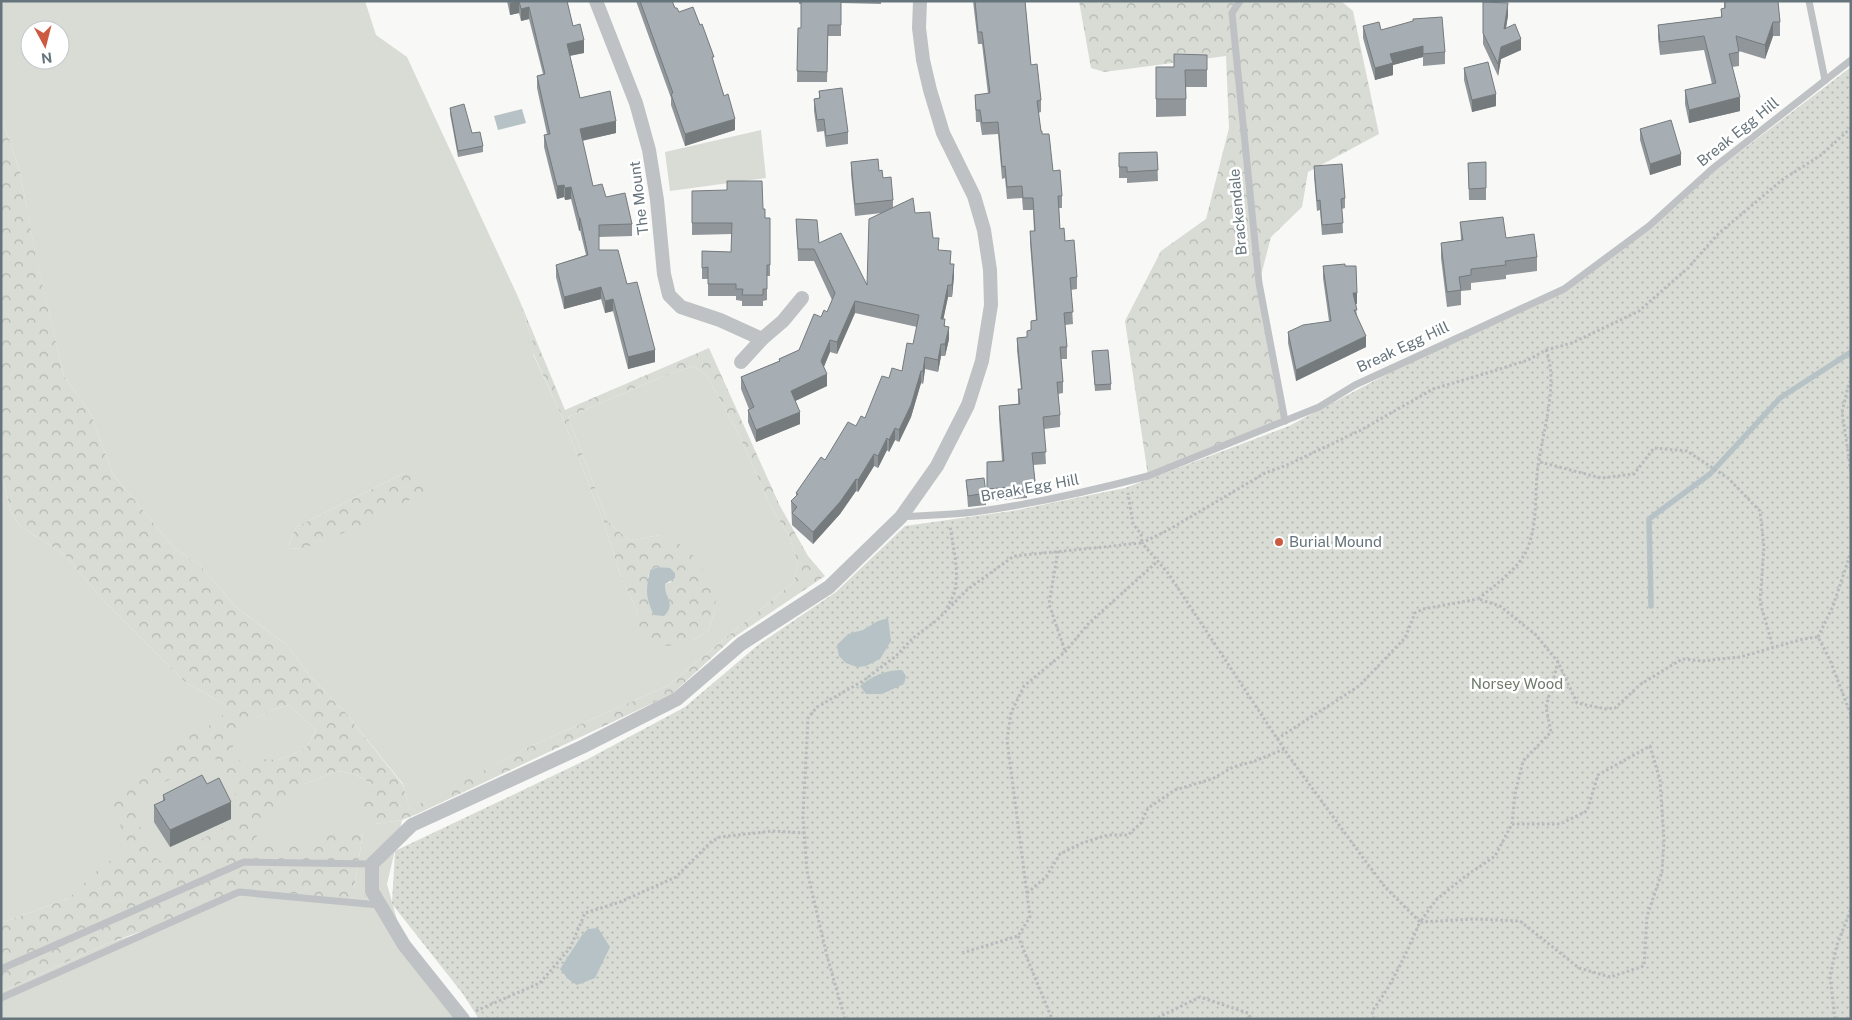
<svg xmlns="http://www.w3.org/2000/svg" width="1852" height="1020" viewBox="0 0 1852 1020" font-family="'Public Sans',sans-serif">
<style>
.grass{fill:#d8dcd5;fill-rule:evenodd}
.forest{fill:url(#forest-crowns);fill-rule:evenodd}
.park{fill:url(#park-dots)}
.water{fill:#b6c2c5}
.lines{fill:none;stroke-linecap:round;stroke-linejoin:round}
.stream{stroke:#b6c2c5;stroke-width:5.5}
.path{stroke:#b8bbbd;stroke-width:3;stroke-dasharray:2.5 2.5;stroke-linecap:butt}
.service{stroke:#bec2c4;stroke-width:7}
.minor{stroke:#bec2c4;stroke-width:14}
.wall{fill:#90969a}
.shaded-wall{fill:#757a7d}
.building{fill:#a7aeb3;stroke:#757a7d}
.poi-dot{fill:#cc5a41;stroke:#fff;stroke-width:2}
.labels{text-anchor:middle;stroke-width:5;stroke-linejoin:round;paint-order:stroke}
.street-label{font-size:15px;fill:#66747c;stroke:#fff}
.poi-label{font-size:15px;fill:#66747c;stroke:#fff;text-anchor:start}
.park-label{font-size:15px;fill:#6d7a69;stroke:#fff}
</style>
<defs>
<pattern id="forest-crowns" width="20" height="18" patternUnits="userSpaceOnUse" patternTransform="scale(1.25)"><rect width="20" height="18" fill="#d8dcd5"/><path d="M2 6a3 3 0 1 1 6 0M12 15a3 3 0 1 1 6 0" fill="none" stroke="#b3b7b2"/></pattern>
<pattern id="park-dots" width="8" height="8" patternUnits="userSpaceOnUse" patternTransform="scale(1.25)"><rect width="8" height="8" fill="#d8dcd5"/><path d="M2 2h.1M6 6h.1" fill="none" stroke="#b3b7b2" stroke-width="1.8" stroke-linecap="round"/></pattern>
</defs>
<rect width="100%" height="100%" fill="#f8f8f6"/>
<g class="grass">
<path d="M1,1h364l11,34 31,22 112,242 14,45v10l30,65 41,104 16,51 18,39 55,27 15,-9 7,-21 -56,-75 -29,6 -22,-19 -40,-105 91,-39 35,-12 12,9 11,19 21,39 32,72 20,33 8,27 -4,17 -127,104 -136,60 -121,64 -7,-26 -59,-73 -34,-35 -23,-31 -51,-38 -38,-44 -23,-14 -63,-76 -21,-59 -27,-38 -28,-118 -16,-86 -19,-56zM30,30h30v30h-30zM406,472l-104,77 -14,-1 8,-21z"/>
<path d="M761,130l5,48 -96,13 -5,-39z"/>
<path d="M1,470l10,42 9,14 45,29 38,45 82,82 32,18 30,22 25,-12 17,-5 27,25 -10,18 -27,12 26,24 32,-13 18,3 20,12 -1,38 28,-4 -15,64 17,61 58,74h-461v-27l107,-49 74,-23 57,-28 115,-3 9,-56 -294,65 -68,25z"/>
</g>
<g class="forest">
<path d="M1079,1h262l12,10 26,123 -71,38 -6,35 -31,30 -12,46 26,138 -137,55 -23,-155 36,-70 45,-32 23,-91 -3,-72 -122,16 -13,-4z"/>
<path d="M1,116l19,56 16,85 28,119 27,38 21,59 63,76 23,14 38,44 51,38 23,31 34,35 59,74 7,24 121,-63 136,-60 127,-104 4,-17 -8,-27 -20,-33 -32,-72 -21,-39 -11,-19 -12,-9 -35,12 -91,39 40,105 22,19 29,-6 18,7 19,16 20,36 -1,16 -7,21 -15,9 -19,5 -17,2 -13,-4 -9,-20 3,-10 -18,-39 -16,-51 -41,-104 -30,-66v-9l-14,-45 46,111 144,-62 71,158 28,50 17,20 -92,62 -61,56 -255,120 -15,6 -28,4 -12,-18 13,-20 -20,-12 -18,-3 -32,13 -14,19 -26,18 -11,20 30,8 42,-14 37,-2 -9,56 26,16 -141,-13 -53,24 -78,27 -107,49v-69l68,-25 34,-33 22,-13 -5,-29 -9,-21 7,-13 64,-49 32,-17 15,-14 -12,-9 -32,-18 -82,-82 -38,-45 -45,-29 -9,-14 -10,-42zM658,567l7,1 6,14 -6,2v6l2,6 -19,-19 2,-7zM289,705l27,25 -10,18 -27,12 -17,-1 -19,6 -11,-17 16,-26 24,-12zM215,758l20,32 1,31 -76,40 -8,-6 -23,-56z"/>
<path d="M406,472l21,10 -4,11 -70,36 -51,20 -14,-1 8,-21z"/>
</g>
<path class="park" d="M1851,67v952h-1372l-16,-25 -71,-90 3,-53 191,-91 99,-53 73,-62 78,-53 69,-66 107,-15 113,-23 164,-62 117,-62 158,-73 131,-105z"/>
<g class="water">
<path d="M522,109l4,14 -28,7 -4,-14z"/>
<path d="M658,567l12,1 5,5v5l-10,6c-1,14 12,19 -1,32l-10,-1c-9,-19 -8,-25 -4,-45z"/>
<path d="M888,618l3,23 -11,18 -14,7 -9,1 -11,-4 -7,-7 -2,-11 11,-11 15,-4 15,-9z"/>
<path d="M902,670l4,6 -2,8 -22,10h-16l-6,-8c12,-10 26,-16 42,-16z"/>
<path d="M598,928l12,19 -15,31 -18,7 -9,-6 -8,-10 22,-34 6,-6z"/>
</g>
<g class="lines">
<path class="stream" d="M1651,606l-2,-87 61,-45 70,-76 71,-46"/>
<g class="path">
<path d="M1546,350l26,-7 67,-32 49,-43 30,-34 64,-54 39,-25 30,-27"/>
<path d="M1851,381l-2,2 -7,29 9,60"/>
<path d="M1540,462l61,16 33,-4 20,-26 33,3 41,27 32,33 4,36 -4,55 13,45"/>
<path d="M1058,551l-9,53 16,47"/>
<path d="M947,608c2,-5 5,-9 7,-14 6,-21 -1,-47 -4,-68"/>
<path d="M1818,637l15,-31 18,-54"/>
<path d="M1277,739l82,-53 46,-48 10,-25 8,-4 55,-10"/>
<path d="M1512,824h48l27,-13 11,-36 52,-29 10,34 4,60 -2,32 -15,44 -3,50 -34,11 -31,-9 -59,-47 -45,-2 -55,3 16,-22 27,-22 32,-22 17,-32 3,-30 8,-33 28,-29 -5,-25 12,-45"/>
<path d="M1027,893l19,-16 14,-23 22,-11 26,-8h20l13,-12 7,-15 27,-18 37,-11 21,-12 22,-6 29,-12"/>
<path d="M1018,936l34,83"/>
<path d="M962,953l56,-17 12,-19 -23,-177 4,-27 13,-27 41,-34 24,-29 69,-62"/>
<path d="M476,1011l64,-28 30,-35 15,-35 35,-11 56,-25 35,-35 9,-5 53,-6 31,2"/>
<path d="M845,1019l-18,-63 -20,-85 -4,-54 5,-99 9,-11 46,-26 33,-25 17,-18 24,-18 31,-31 46,-33 128,-13 -1,-9 -8,-10 -5,-31"/>
<path d="M1153,1019l4,-1 43,-21 48,16 3,6"/>
<path d="M1374,1019l-2,-8c21,-27 34,-58 48,-89l-35,-35 -24,-32 -73,-100 -120,-182 -26,-30 28,-14 95,-56 22,-8 74,-35 72,-41 54,-16 41,-13 18,-10c14,35 -6,89 -9,125 -2,24 0,49 -9,72 -7,20 -34,39 -50,52l22,7 36,29 22,27 19,41 29,6 9,-1 26,-24 41,-25 20,2 38,-4 63,-18 15,-2 12,23 21,55"/>
<path d="M1835,1019l-5,-43 7,-31 14,-36"/>
</g>
<g class="service">
<path d="M1240,1l-8,12 27,270 26,138"/>
<path d="M1809,1l16,79"/>
<path d="M901,517c24,-2 49,-2 73,-5 59,-8 117,-21 174,-36l171,-69 36,-22 209,-96 85,-63 63,-57 139,-109"/>
<path d="M1,969l243,-107 128,2"/>
<path d="M1,998l238,-106 140,13"/>
</g>
<g class="minor">
<path d="M596,1l40,102 13,47 8,50 7,74 5,21 12,12 39,13 42,19 21,-18 19,-23"/>
<path d="M741,362l21,-23"/>
<path d="M463,1019l-59,-74 -32,-54v-27l40,-39 170,-78 95,-48 64,-55 88,-57 72,-70 36,-51 31,-61 14,-44 9,-56 -1,-35 -6,-40 -10,-34 -31,-63 -13,-43 -7,-30 -4,-32 1,-27"/>
</g>
</g>
<g class="wall">
<path d="M507,1h60l6,25 11,27 -14,3 10,42 36,35 -34,8 11,45 13,11 26,27v12l-33,1v13l28,34 28,78 -27,7 -15,-58 -8,2 -4,-14 -37,10 -8,-32v-12l30,-10 -6,-25 -1,1 -8,-32 -6,1 -1,-3 -7,2 -13,-52v-12l3,-1 -10,-46v-12l6,-2 -14,-55 -8,2 -2,-8 -9,2z"/>
<path d="M636,1h36l3,7 4,4 35,52 21,66 -50,16 -14,-41v-7z"/>
<path d="M799,1h82v3l-40,-1v33h-13l-1,46h-30l1,-54h3v-24h-2z"/>
<path d="M973,1h52l6,64 10,35v12l-3,1 3,18 1,3 11,37 9,25v12h-3l1,21 17,48v12l-6,1 2,34 -8,1 2,22v12h-6l2,23v11l-5,1 2,21v12l-16,2 2,35 -13,1 2,16v12l-8,1v4l-40,3v-39l15,-1 -3,-43v-12l19,-2v-15h3l-4,-39v-12l10,-1 4,-7v-9l5,-1 -6,-77v-12h4l-1,-21h-10l-1,-12 -15,1 -2,-21 -3,1 -4,-45 -16,1 -2,-13h-4l-1,-27 13,-1 -6,-50h-4z"/>
<path d="M1724,1h54l2,21v14h-7l-8,23 -26,-8v15l-7,1 8,44 -51,12 -4,-19v-14l27,-6 -8,-34 -44,5 -2,-17v-13l63,-8v-8l3,-1z"/>
<path d="M1483,2l25,13 -2,13 15,22 -20,9 -3,17 -15,-32z"/>
<path d="M1363,26l18,4 64,22v12l-22,2v-9l-30,8v10l-18,5 -12,-42z"/>
<path d="M1207,55v32h-21v29l-30,1v-50h18z"/>
<path d="M1464,68l32,38 -24,6 -8,-32z"/>
<path d="M819,91l29,41v12l-22,3 -2,-16 -7,1 -3,-21v-12l5,-1z"/>
<path d="M450,108l33,38v6l-25,5 -8,-43z"/>
<path d="M1640,129l41,36 -31,10 -10,-35z"/>
<path d="M1157,152l1,29 -31,2v-5h-8v-25z"/>
<path d="M851,162l28,9 14,29v8l22,5 18,25 6,12 12,14 3,12 -2,21h-4l-5,22 6,20 -4,17h-4l-3,16 -13,-3 -2,15 -2,-1 -10,34 -12,25 -4,-2 -6,12 -2,-2 -9,18 -4,-2 -16,26 -2,-1 -16,23 -27,30 -21,-19 -1,-24 5,-4v-4l29,-33 40,-42 24,-40 13,-7 11,-27 4,-17 -62,-14 -18,41 -7,-2 -6,15 3,19 -32,15 5,23 -44,18 -8,-20v-12l1,-1 -8,-20v-12l38,-16v-2l20,-9 22,-33 6,-5 5,-12 -18,-39h-16l-2,-42 23,24 48,42 15,-72 -27,3 -4,-42z"/>
<path d="M1486,162v38h-17l-1,-37z"/>
<path d="M1314,166l31,32v10l-3,1 1,24 -21,2 -2,-25 -3,1 -3,-35z"/>
<path d="M692,191l71,18 2,9h5v58h-3v24l-4,1v5h-21v-5l-6,-1v-4h-28v-17h-6v-28l29,1 1,-18 -40,1z"/>
<path d="M1460,222l46,16 31,19v14l-31,4v4l-35,4v7l-10,1v14l-14,2 -6,-49v-15l20,-3z"/>
<path d="M1323,266l34,38h-2l2,11 9,32 -70,34 -8,-38v-11l41,-11 -6,-43z"/>
<path d="M1092,351l19,33v6l-16,1z"/>
<path d="M966,480l20,13v12l-18,2z"/>
<path d="M207,784l24,35 -61,28 -16,-25v-17l9,-4v-6z"/>
</g>
<g class="shaded-wall">
<path d="M519,1v12l-9,2v-12z"/>
<path d="M1508,3v12l-4,26v-12z"/>
<path d="M529,7v12l-8,2v-12z"/>
<path d="M1773,22v14l-8,23v-14z"/>
<path d="M1521,39v11l-20,9 -3,17v-12l3,-17z"/>
<path d="M584,40v13l-17,3v-12z"/>
<path d="M1423,46v11l-30,8v10l-18,5v-12l15,-14z"/>
<path d="M1496,94v12l-24,6v-12z"/>
<path d="M1740,97v14l-51,12v-13z"/>
<path d="M735,119v11l-50,16v-12z"/>
<path d="M616,121v12l-36,8v-12z"/>
<path d="M1681,154v11l-31,10v-11z"/>
<path d="M564,185v12l-7,2v-13z"/>
<path d="M571,187v12l-6,1v-12z"/>
<path d="M579,218h1v12l-1,1z"/>
<path d="M954,264v12l-2,21v-12z"/>
<path d="M948,285v12l-7,34v-12z"/>
<path d="M601,287v12l-37,10v-12z"/>
<path d="M1353,293h4v11l-4,1z"/>
<path d="M613,299v12l-8,2v-12z"/>
<path d="M855,301v12l-18,41v-12z"/>
<path d="M949,327v12l-4,17v-12z"/>
<path d="M1366,336v11l-70,34v-11z"/>
<path d="M830,340v12l-9,21v-12z"/>
<path d="M941,344v12l-3,16v-12z"/>
<path d="M655,350v12l-27,7v-12z"/>
<path d="M925,357v12l-2,15v-13z"/>
<path d="M921,371v12l-10,34 -12,25v-12z"/>
<path d="M827,374v12l-36,17v-12z"/>
<path d="M800,412v12l-44,18v-12z"/>
<path d="M895,428v12l-6,12v-12z"/>
<path d="M887,438v12l-9,18v-12z"/>
<path d="M874,454v12l-16,26v-12z"/>
<path d="M856,479v12l-16,23 -27,30v-12z"/>
<path d="M231,802v17l-61,28v-17z"/>
</g>
<g class="building">
<path d="M519,1h48l6,25 7,-2 4,16 -17,4 13,54 30,-7 6,30 -36,8 13,57 9,-2 4,13 19,-4 7,31 -33,1v25h19l9,34 10,-2 18,68 -27,7 -15,-58 -8,2 -4,-14 -37,10 -8,-32 32,-10 -8,-37h-1l-8,-31 -6,1 -1,-3 -7,1 -13,-51 6,-1 -13,-58 8,-2 -16,-67 -8,2z"/>
<path d="M640,1h32l3,7h2l2,4 14,-5 7,18 2,-1 12,33h-2l12,39 4,-2 7,25 -50,15 -14,-40 2,-1z"/>
<path d="M801,1h40v24h-13l-1,47 -30,-1 1,-43h3z"/>
<path d="M975,1h50l6,64 6,-1 4,36 -4,1 4,30h1v3h7l4,37 7,-1 2,26h-4l2,33 4,-1 1,13 9,-1 3,37 -7,1 3,34 -9,1 3,34h-7l3,35h-6l3,33 -17,2 3,35 -14,1 3,28 -8,1v4l-40,3v-27l17,-1 -5,-55 21,-2 -2,-15h4l-5,-51 10,-1v-6l4,-1v-9l6,-1 -7,-89h5l-2,-33h-10l-1,-12 -15,1 -2,-21 -3,1 -4,-45 -16,1 -2,-13h-4l-1,-15 15,-2 -8,-61h-4z"/>
<path d="M1725,1h53l2,21h-7l-8,23 -29,-9 3,16 -10,2 11,43 -51,13 -4,-20 31,-7 -12,-47 -44,6 -2,-17 64,-8 -1,-8 4,-1z"/>
<path d="M1483,2l25,1 -4,26 11,-5 6,15 -20,8 -3,17 -15,-31z"/>
<path d="M1442,17l3,35 -22,2v-8l-33,8 3,9 -18,5 -12,-42 16,-4 2,8 32,-9v-2z"/>
<path d="M1174,54l33,1v15h-22l1,29h-30v-32h18z"/>
<path d="M1488,62l8,32 -24,6 -8,-32z"/>
<path d="M842,88l6,44 -22,4 -2,-17 -7,1 -3,-21 6,-1 -1,-7z"/>
<path d="M464,104l8,29 8,-1 3,14 -25,5 -8,-43z"/>
<path d="M1671,120l10,34 -31,10 -10,-35z"/>
<path d="M1157,152l1,18 -31,2v-5h-8v-14z"/>
<path d="M878,159l1,12 3,-1 1,8 8,-1 2,23 -38,4 -4,-42z"/>
<path d="M1486,162v26l-17,1 -1,-26z"/>
<path d="M1342,164l3,34 -4,1 2,24 -21,2 -2,-25 -3,1 -3,-35z"/>
<path d="M727,181h35l1,28h2v9h5v47h-3v24h-4v6h-21l1,-6h-7v-5h-28v-17l-6,1v-17l29,1 1,-29h-40v-32l35,-1z"/>
<path d="M913,198l2,15 15,-1 3,26h6l-1,12 13,1 -1,13h4l-2,21h-4l-7,34h4l-1,7 5,1 -4,17h-4l-3,16 -13,-3 -2,14h-2l-10,34 -12,25 -4,-2 -6,12 -2,-2 -9,18 -4,-2 -16,26 -2,-1 -16,23 -27,30 -21,-19 5,-6 -6,-6 7,-7 -2,-1 25,-36 4,3 23,-38 8,4 5,-10 4,2 17,-42 7,2 3,-10 10,3 5,-28 6,1 6,-29 -64,-14 -18,41 -7,-2 -9,21 6,13 -36,17 9,21 -44,18 -8,-20 6,-3 -13,-30 39,-16 -1,-2 20,-9 15,-36 7,3 3,-7 3,2 8,-19 -21,-44h-16l-2,-30 21,1 2,23 22,-10 26,52 2,-66z"/>
<path d="M1503,217l3,21 28,-4 3,23 -32,4 1,4 -35,4v6l-12,2 2,13 -14,2 -6,-49 22,-3 -3,-18z"/>
<path d="M1345,264v2h11l1,27h-4l4,17h-3l12,26 -70,34 -8,-38 15,-7 28,-4 -8,-55z"/>
<path d="M1108,350l3,34 -16,1 -3,-34z"/>
<path d="M984,478l2,15 -18,3 -2,-16z"/>
<path d="M202,775l5,9 12,-6 12,24 -61,28 -16,-25 11,-5 -2,-5z"/>
</g>
<circle class="poi-dot" cx="1279" cy="542" r="5"/>
<g class="labels">
<g class="street-label">
<text transform="translate(1738 132) rotate(-39)" y="5">Break Egg Hill</text>
<text transform="translate(639 198) rotate(-97)" y="5">The Mount</text>
<text transform="translate(1238 212) rotate(-95)" y="5">Brackendale</text>
<text transform="translate(1403 347) rotate(-25)" y="5">Break Egg Hill</text>
<text transform="translate(1030 488) rotate(-10)" y="5">Break Egg Hill</text>
</g>
<g class="poi-label">
<text x="1289" y="547">Burial Mound</text>
</g>
<g class="park-label">
<text x="1517" y="689">Norsey Wood</text>
</g>
</g>
<rect width="1852" height="1020" fill="none" stroke="#66747c" stroke-width="5"/>
<g transform="translate(45 45) rotate(173)"><circle r="24" fill="#ffffff" stroke="#c2c7cb"/>
<path d="M0-4L9 19L0 12L-9 19Z" fill="#cc5a41"/>
<text y="-8" font-size="14" font-weight="bold" text-anchor="middle" fill="#66747c">N</text>
</g>
</svg>
